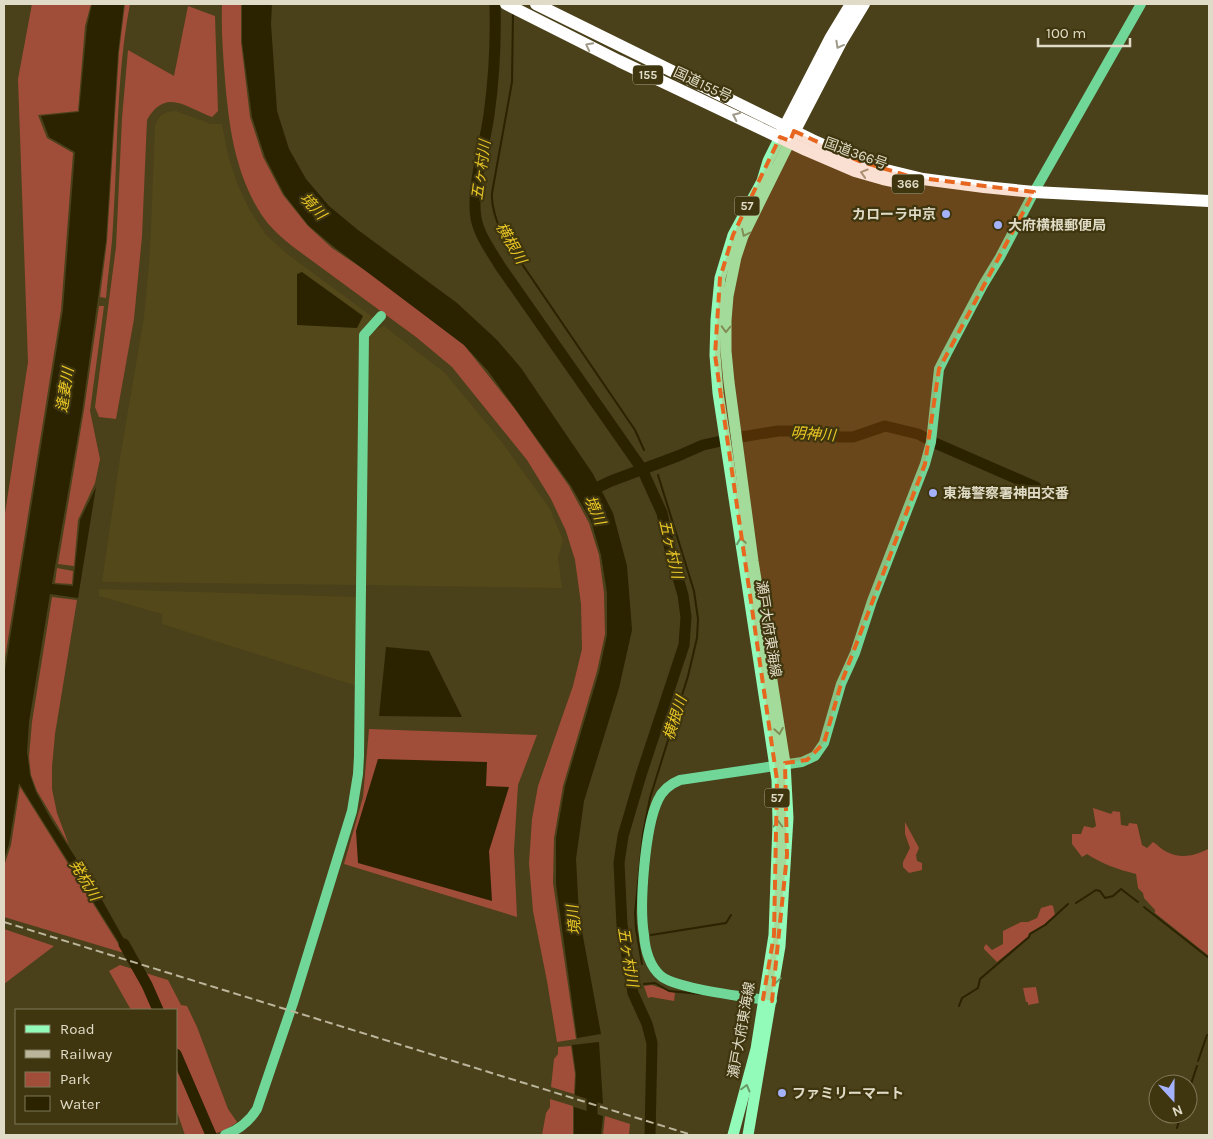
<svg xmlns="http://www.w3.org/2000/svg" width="1213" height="1139" viewBox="0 0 1213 1139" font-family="Karla,'Noto Sans JP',sans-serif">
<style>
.built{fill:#534819}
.green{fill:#a04e39}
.water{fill:#2b2200}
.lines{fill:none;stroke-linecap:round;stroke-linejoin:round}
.stream{stroke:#2b2200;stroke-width:2}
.river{stroke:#2b2200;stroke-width:11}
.secondary{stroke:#70d799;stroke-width:10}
.primary{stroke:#93fbba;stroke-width:11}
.highway{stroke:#fff;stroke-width:12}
.rail{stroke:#bbb59c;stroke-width:2;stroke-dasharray:8 4;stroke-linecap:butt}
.oneway{stroke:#9f9a87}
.oneway2{stroke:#699864}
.marked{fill:#e7661f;fill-opacity:0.2;stroke:#e7661f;stroke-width:4;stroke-dasharray:10 6;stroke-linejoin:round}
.poi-dot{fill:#a4b2fc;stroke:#3f360f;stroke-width:2}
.labels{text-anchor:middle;stroke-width:4.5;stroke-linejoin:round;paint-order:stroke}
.shield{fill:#3f360f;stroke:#b0aa8f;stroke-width:1}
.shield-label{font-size:12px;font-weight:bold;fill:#e0dbc6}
.street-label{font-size:14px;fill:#e0dbc6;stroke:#3f360f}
.poi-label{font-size:14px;font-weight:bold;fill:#e0dbc6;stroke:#3f360f;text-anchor:start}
.water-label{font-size:15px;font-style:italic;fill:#eac726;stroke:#3f360f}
</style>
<rect width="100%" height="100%" fill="#4a401a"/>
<g class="built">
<path d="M176,111l35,13h11l6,31 9,28 12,26 17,26 20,18 88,65 -15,16 1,6 -3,245 -255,-3 18,-124 24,-141 6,-64 5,-128 5,-9 7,-4z"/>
<path d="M384,326l61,47 56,68 49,68 13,31 -5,18 4,30 -197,-3 2,-247 6,-7z"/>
<path d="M99,589l258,8v89l-195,-62v-10l-63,-18z"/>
</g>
<g class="green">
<path d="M32,4h59l-6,22 -7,85 -40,4 9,23 26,15 -12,157 -57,354v-144l24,-158 -10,-283z"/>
<path d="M125,4h5c-14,73 -12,147 -17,221 -1,24 -5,48 -7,73l-6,-1 7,-56 12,-189z"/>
<path d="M222,4h19v38l9,75 13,40 20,38 25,31 24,22 40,27 92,70 51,64 54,77 20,37 10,32 5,38 1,41 -8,37 -34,115 -9,52 -1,45 23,156 -19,3 -10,-61 -14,-70 -4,-48 3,-44 6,-33 35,-100 9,-37 -1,-45 -6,-44 -9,-29 -15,-32 -24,-39 -75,-93 -36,-30 -120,-88c-13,-10 -26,-21 -35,-35 -26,-41 -32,-87 -36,-134 -2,-26 -4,-51 -3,-76z"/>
<path d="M188,6l27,10 3,95 -6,6c-26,-9 -46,-30 -65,3l-5,116 -8,83 -18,100 -17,-2 -4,-10 21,-160 6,-129 6,-68 46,26z"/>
<path d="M99,306h5l-14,105 10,48 -5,24 -17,37 -4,46 -16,-2 26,-154z"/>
<path d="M57,568l16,3 -1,13 -17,-1z"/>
<path d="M52,597l25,3 -22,134 -3,33v22l5,24 12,32 -32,-54 -6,-16 -2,-18 3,-35z"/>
<path d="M369,729l168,6 -19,50 -4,65 3,67 -173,-53 19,-67z"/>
<path d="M20,787l104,166 -120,-36v-51l7,-21z"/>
<path d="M1093,808l18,6 2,-3 7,1 1,13 7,1 1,-3 8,1 5,21 5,3 6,-6c5,3 9,8 14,10 13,7 28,4 41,-3l1,1v106l-54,-43v-3l-11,-12 -1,-5 -5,-5 -2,-14c-17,-4 -36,-11 -49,-20l-5,3 -10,-13v-10h9l3,-8 9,2 3,-2z"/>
<path d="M905,822l14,26 -3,7 1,6 5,2v7l-13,3 -6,-6v-5l7,-14 -5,-14z"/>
<path d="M1051,905l2,1 2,9 -10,9 -16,9 -1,4 -31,25 -13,-13v-2l2,-3 6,6 11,-6v-13l18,-9h7l9,-4 4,-10z"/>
<path d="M4,929l50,17 -50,38z"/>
<path d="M120,965l48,15 13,25 6,1 10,21 31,82 9,13c-17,14 -30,13 -52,13l-9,-26v-99h-45l-22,-39z"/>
<path d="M652,985l23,8 -1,8 -23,-4 -3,1 -4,-12z"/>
<path d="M1036,987l3,16 -11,2v-3h-2l-3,-14z"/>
<path d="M571,1046l4,28 -1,20 -23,-7 3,-28 4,-5v-7z"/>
<path d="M550,1099l23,7v29h-31l4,-22 4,-6z"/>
<path d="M605,1116l25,8 -1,11h-26z"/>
</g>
<g class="water">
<path d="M92,4h32l-6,49 -12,188 -24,171 -30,172 21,2 7,-66 16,-33 -18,111 -28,-4 -21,128 -2,30 3,23 6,17 16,29 45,70 37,66 -8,-3 -107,-171 -10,61 -5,16v-184l59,-366 12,-158 -26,-15 -8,-21 38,-4 8,-86z"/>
<path d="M242,4h30l-1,20 6,87 12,38 17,30 23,27 29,24 99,73 40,37 24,28 72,106 20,39 14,53 5,64 -13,58 -35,113 -8,58 3,56 22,119 -24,4 -21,-154v-46l9,-52 34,-114 8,-37v-42l-6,-38 -10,-34 -20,-35 -83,-115 -24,-26 -130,-98 -26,-22 -24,-31 -19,-37 -13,-40 -10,-75z"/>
<path d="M302,272l61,44 -6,12 -60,-3v-51z"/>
<path d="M386,647l43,4 33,66 -83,-1z"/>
<path d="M378,759l109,3 -1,24 23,1 -20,64 3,50 -134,-38 -2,-32z"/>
<path d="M599,1042l4,62 -28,-9 1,-21 -4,-29z"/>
<path d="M574,1107l29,9 -2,19h-27z"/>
</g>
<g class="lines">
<g class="stream">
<path d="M513,13l-1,69 -20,111c-1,15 5,30 11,43l132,194 9,20"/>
<path d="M1076,903l20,-13 4,1 5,7 8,-2 8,-7 17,13"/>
<path d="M1144,907l65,51"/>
<path d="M651,935l75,-12 5,-8"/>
<path d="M642,964l-6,-35 -1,-16 8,-79 7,-36 38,-122 9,-38 1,-19 -4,-28 -36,-116"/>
<path d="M644,984l11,-1 14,8 32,3"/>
<path d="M959,1006l3,-8 16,-10 2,-9 49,-42 1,-3 15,-9 23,-21"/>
<path d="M1209,1029v-2"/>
<path d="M1198,1061l9,-26"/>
<path d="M1188,1093l9,-27"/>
<path d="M1177,1128l4,-14"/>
</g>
<g class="river">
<path d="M495,4c1,36 -1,75 -6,111 -4,28 -18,76 -13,103 3,17 15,33 24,48l142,203 20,44 9,41 12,41 3,22 -2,28 -43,130 -18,61 -4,27 3,62 11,68 14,31 5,19 -2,92"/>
<path d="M588,492l23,-11 67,-25 25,-11 32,-7 43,-7h33l29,6h13l32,-11 33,8 17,9 101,44"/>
<path d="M124,944l23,41 11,25"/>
<path d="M176,1054l35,81"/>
<path d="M588,1135l4,-18v-32"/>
</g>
<g class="secondary">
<path d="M772,1001c-23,-4 -96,-12 -111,-25 -11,-9 -16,-26 -17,-41 -5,-30 1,-108 14,-135 4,-9 12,-16 22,-20l122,-18 13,-6 9,-13 17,-59 14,-31 17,-52 53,-137 6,-22 8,-73 8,-16 36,-68 17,-28 34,-65 107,-188"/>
<path d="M225,1135c13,-5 24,-13 32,-26l36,-106 59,-192 6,-37 1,-18 5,-421 17,-19"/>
</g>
<g class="primary">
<path d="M733,1135l23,-86 18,-114 4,-112 -1,-43 -59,-387 -3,-38 1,-35 4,-42 13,-43 29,-54 6,-20 12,-24"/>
<path d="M748,1135l32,-189 8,-128 -3,-55 -32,-202 -24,-179 -3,-31v-31l2,-24 8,-39 7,-21 47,-95"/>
</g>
<g class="highway">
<path d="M506,4l113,57 187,89 49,21 28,8 34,7"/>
<path d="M536,4l276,136 47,21 27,9 37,9 61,8 50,5 175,9"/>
<path d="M781,134l50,-97 20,-33"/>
<path d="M791,138l50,-96 23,-38"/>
</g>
<path class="rail" d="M4,922l688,213"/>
</g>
<defs><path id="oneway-chevron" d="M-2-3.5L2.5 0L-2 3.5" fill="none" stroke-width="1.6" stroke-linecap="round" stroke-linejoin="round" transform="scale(1.25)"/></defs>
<g class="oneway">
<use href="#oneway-chevron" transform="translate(839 45) rotate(119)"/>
<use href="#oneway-chevron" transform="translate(589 46) rotate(-153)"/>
<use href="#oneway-chevron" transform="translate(736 116) rotate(-155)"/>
<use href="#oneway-chevron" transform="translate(864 173) rotate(-163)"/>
</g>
<g class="oneway2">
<use href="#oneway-chevron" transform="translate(745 233) rotate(115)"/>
<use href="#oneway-chevron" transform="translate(726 329) rotate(91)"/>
<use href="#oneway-chevron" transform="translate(741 541) rotate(-99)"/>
<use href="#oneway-chevron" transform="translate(779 731) rotate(81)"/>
<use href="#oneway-chevron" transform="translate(778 824) rotate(-90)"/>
<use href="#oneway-chevron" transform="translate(776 980) rotate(98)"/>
<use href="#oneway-chevron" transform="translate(746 1088) rotate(-75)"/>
</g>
<path class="marked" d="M794,131l65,30 53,16 122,15 -95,177 -14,95 -84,220 -17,59 -17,17 -22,3 2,92 -15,146 -9,-2 11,-64 3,-155 -62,-425 5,-77 13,-43 47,-98 10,4z"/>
<g class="poi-dot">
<circle cx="946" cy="214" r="5"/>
<circle cx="998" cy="225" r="5"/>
<circle cx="933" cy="493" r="5"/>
<circle cx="782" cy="1093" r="5"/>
</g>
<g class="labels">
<g class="shield">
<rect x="633" y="65.5" width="30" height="19" rx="4"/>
<rect x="892" y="174.5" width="32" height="19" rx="4"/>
<rect x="734.5" y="196.5" width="25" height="19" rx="4"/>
<rect x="764.5" y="788.5" width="25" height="19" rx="4"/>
</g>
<g class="shield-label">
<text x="648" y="79">155</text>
<text x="908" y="188">366</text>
<text x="747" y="210">57</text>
<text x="777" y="802">57</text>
</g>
<g class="street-label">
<text transform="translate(703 84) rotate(25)" y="5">国道155号</text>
<text transform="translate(856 153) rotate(20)" y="5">国道366号</text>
<text transform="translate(769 629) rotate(81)" y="5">瀬戸大府東海線</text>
<text transform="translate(741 1030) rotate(-80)" y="5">瀬戸大府東海線</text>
</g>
<g class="poi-label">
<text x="936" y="219" text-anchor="end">カローラ中京</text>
<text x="1008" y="230">大府横根郵便局</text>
<text x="943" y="498">東海警察署神田交番</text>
<text x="792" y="1098">ファミリーマート</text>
</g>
<g class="water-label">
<text transform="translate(481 170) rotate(-82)" y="5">五ヶ村川</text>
<text transform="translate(313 206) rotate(47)" y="5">境川</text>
<text transform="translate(511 243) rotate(60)" y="5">横根川</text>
<text transform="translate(65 390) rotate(-81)" y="5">逢妻川</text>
<text transform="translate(813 434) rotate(4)" y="5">明神川</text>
<text transform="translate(595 510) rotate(67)" y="5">境川</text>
<text transform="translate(671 549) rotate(77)" y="5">五ヶ村川</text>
<text transform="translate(675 718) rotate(-72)" y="5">横根川</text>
<text transform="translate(85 880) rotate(59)" y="5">発杭川</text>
<text transform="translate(574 920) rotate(-96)" y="5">境川</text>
<text transform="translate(628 957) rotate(81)" y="5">五ヶ村川</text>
</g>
</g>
<rect width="1213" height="1139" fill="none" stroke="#e0dbc6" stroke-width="10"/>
<rect x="15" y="1009" width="162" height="115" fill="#3f360f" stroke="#7f7858"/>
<rect x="25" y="1025" width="25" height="8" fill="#93fbba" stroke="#7f7858"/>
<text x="60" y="1034" font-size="15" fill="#e0dbc6">Road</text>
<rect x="25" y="1050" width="25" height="8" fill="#bbb59c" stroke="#7f7858"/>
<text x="60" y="1059" font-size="15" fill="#e0dbc6">Railway</text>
<rect x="25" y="1072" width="25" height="15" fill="#a04e39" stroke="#7f7858"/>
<text x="60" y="1084" font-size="15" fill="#e0dbc6">Park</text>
<rect x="25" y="1096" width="25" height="15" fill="#2b2200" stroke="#7f7858"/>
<text x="60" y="1109" font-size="15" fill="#e0dbc6">Water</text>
<g transform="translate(1173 1099) rotate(159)"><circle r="24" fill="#3f360f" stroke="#7f7858"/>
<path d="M0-4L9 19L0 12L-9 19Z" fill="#a4b2fc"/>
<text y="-8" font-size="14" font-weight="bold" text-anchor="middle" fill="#e0dbc6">N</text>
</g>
<path d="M1038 38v8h92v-8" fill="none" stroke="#e0dbc6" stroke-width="2.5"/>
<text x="1046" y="38" font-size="15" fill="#e0dbc6" stroke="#3f360f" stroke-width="4" paint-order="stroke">100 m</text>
</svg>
